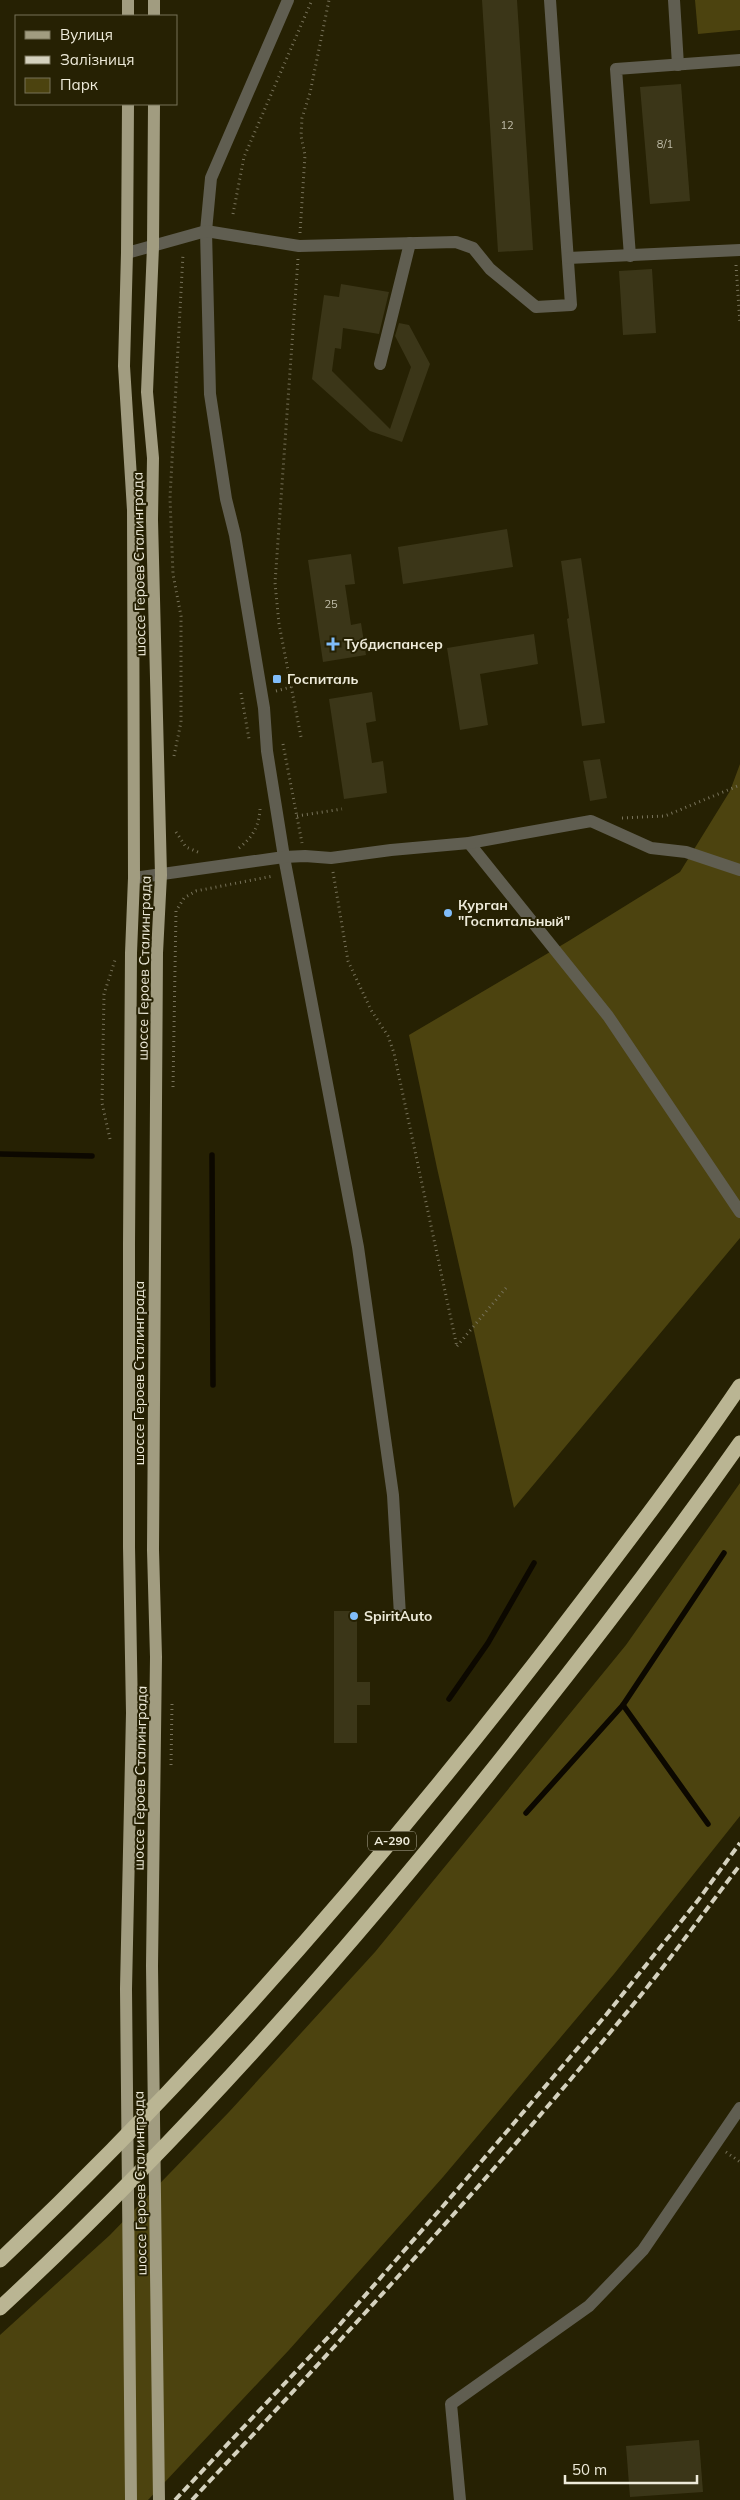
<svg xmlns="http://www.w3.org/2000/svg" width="740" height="2500" viewBox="0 0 740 2500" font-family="Mulish,sans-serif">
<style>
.green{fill:#4c430f}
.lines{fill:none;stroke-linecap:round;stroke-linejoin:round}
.stream{stroke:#0c0800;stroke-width:5.5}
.building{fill:#3b3618}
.path{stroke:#77725a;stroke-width:3;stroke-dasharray:1 4;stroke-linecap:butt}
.minor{stroke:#605e51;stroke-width:12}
.major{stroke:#a19c80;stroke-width:12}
.highway{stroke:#bab593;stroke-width:15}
.rail{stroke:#d4d1be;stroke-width:4;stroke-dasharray:8 4;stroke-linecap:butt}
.poi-dot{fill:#80bdfa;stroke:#262103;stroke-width:2}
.labels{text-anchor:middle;stroke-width:4;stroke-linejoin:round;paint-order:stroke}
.number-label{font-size:11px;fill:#c1beaa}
.shield{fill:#262103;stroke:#b2ae9a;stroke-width:1}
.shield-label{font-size:12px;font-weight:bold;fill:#eeebda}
.street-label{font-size:14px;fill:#eeebda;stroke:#262103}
.poi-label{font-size:14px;font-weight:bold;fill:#eeebda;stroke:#262103;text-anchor:start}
</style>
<rect width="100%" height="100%" fill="#262103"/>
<g class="green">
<path d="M695,0h45v30l-42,4z"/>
<path d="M740,764v474l-226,270 -77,-340 -28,-133 158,-93 113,-70 50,-81z"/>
<path d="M740,1483v333l-126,158 -171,203 -154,173 -141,150h-148v-165l110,-100 119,-123 146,-160 251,-307z"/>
</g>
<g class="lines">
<g class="stream">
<path d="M0,1154l92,2"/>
<path d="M212,1155l1,230"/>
<path d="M449,1699l39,-56 46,-80"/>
<path d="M623,1705l85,119"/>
<path d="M526,1813l97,-108 101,-152"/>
</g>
</g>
<g class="building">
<path d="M482,0h35l16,250 -35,2z"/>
<path d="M681,84l9,117 -40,3 -10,-117z"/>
<path d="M652,269l4,64 -33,2 -4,-64z"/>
<path d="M341,284l48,8 -10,42 -36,-6 -2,21 -6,-1 -3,23 58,58 21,-62 -16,-31 4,-13 10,2 21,39 -28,78 -32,-11 -58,-52 12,-84 15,2z"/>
<path d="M507,529l6,38 -110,17 -5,-37z"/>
<path d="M351,554l4,30 -10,1 6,40 10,-2 5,32 -43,7 -15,-102z"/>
<path d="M581,558l24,165 -23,3 -15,-107 2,-1 -8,-57z"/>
<path d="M534,634l4,30 -58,10 8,51 -28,5 -13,-82z"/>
<path d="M372,692l4,29 -10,2 6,40 11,-2 4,32 -43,6 -15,-100z"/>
<path d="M600,759l7,39 -17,3 -7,-40z"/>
<path d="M334,1611h23v71h13v23h-13v38h-23z"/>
<path d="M699,2440l4,52 -73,5 -4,-51z"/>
</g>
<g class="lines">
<g class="path">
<path d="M233,214l11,-57 68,-157"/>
<path d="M300,233l5,-78 -4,-19 1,-18 8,-25 19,-93"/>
<path d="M298,259l-23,324 4,41 22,113"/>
<path d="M736,265l4,59"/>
<path d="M276,691l15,-4"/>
<path d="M241,693l8,46"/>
<path d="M283,744l19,99"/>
<path d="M174,756l7,-34v-106l-8,-42 -3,-76 13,-244"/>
<path d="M297,816l45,-7"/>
<path d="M622,818l43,-2 75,-31"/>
<path d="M176,832l10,15 14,6"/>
<path d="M239,848c14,-11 20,-22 21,-39"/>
<path d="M333,872l15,89 23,49 17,26 6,17 63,294"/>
<path d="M173,1087l3,-176 8,-13 12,-7 77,-15"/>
<path d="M110,1139l-8,-36 2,-109 11,-34"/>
<path d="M457,1346l49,-58"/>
<path d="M171,1765l1,-62"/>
<path d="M726,2152l14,10"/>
</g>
<g class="minor">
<path d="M288,0l-77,178 -5,53 4,163 16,105 9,36 29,173 3,43 17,106 74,390 35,248 7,120"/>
<path d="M674,0l4,65"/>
<path d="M127,253l79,-22 93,15 157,-4 17,6 17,21 46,38 35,-2 -21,-305"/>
<path d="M630,256l-14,-187 124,-9"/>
<path d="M568,258l172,-8"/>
<path d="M380,364l30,-121"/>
<path d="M469,843l139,173 132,196"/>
<path d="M134,878l150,-21 21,-1 26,2 60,-8 78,-7 122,-22 60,27 35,4 54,18"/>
<path d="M460,2500l-9,-96 138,-98 54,-56 97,-142"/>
</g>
<g class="major">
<path d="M128,16v-16"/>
<path d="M154,16v-16"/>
<path d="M128,104l-1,149 -3,113 9,144 1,368 -3,75 -2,292v302l3,166 -6,276 5,511"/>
<path d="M154,104l-1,143 -6,145 6,66 -1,62 9,355 -4,78 -4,597 3,107 -4,309 7,534"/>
</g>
<g class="highway">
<path d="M0,2260c201,-190 383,-400 552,-619 64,-84 129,-168 188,-255"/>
<path d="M0,2308c191,-177 363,-373 523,-577 75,-94 148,-190 217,-288"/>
</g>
<g class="rail">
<path d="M175,2500l160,-170 122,-140 149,-175 93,-116 41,-56"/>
<path d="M192,2500c151,-161 300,-324 440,-494 38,-46 72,-94 108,-141"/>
</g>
</g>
<g class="poi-dot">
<path d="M330.5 636.5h5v5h5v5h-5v5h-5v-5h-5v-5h5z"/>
<rect x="272" y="674" width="10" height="10" rx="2.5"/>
<circle cx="448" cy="913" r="5"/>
<circle cx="354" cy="1616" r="5"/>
</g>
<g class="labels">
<g class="number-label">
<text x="507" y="129">12</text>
<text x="665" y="148">8/1</text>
<text x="331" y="608">25</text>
</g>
<rect class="shield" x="368" y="1831.5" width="48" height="19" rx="4"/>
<g class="shield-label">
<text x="392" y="1845">А-290</text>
</g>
<g class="street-label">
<text transform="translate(139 564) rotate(-91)" y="5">шоссе Героев Сталинграда</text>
<text transform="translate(144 968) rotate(-89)" y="5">шоссе Героев Сталинграда</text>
<text transform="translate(139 1373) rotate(-90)" y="5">шоссе Героев Сталинграда</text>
<text transform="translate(140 1778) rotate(-89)" y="5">шоссе Героев Сталинграда</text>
<text transform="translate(140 2183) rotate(-91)" y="5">шоссе Героев Сталинграда</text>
</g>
<g class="poi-label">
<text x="344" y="649">Тубдиспансер</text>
<text x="287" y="684">Госпиталь</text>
<text x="458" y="910">Курган<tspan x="458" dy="16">"Госпитальный"</tspan></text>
<text x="364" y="1621">SpiritAuto</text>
</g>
</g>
<rect x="15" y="15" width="162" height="90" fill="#262103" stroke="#767259"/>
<rect x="25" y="31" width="25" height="8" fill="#a19c80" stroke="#767259"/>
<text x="60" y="40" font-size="15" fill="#eeebda">Вулиця</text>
<rect x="25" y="56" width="25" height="8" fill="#d4d1be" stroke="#767259"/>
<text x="60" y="65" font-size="15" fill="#eeebda">Залізниця</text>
<rect x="25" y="78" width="25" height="15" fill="#4c430f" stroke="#767259"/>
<text x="60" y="90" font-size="15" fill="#eeebda">Парк</text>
<path d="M565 2475v8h132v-8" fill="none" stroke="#eeebda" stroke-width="2.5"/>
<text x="572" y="2475" font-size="15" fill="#eeebda" stroke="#262103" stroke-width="4" paint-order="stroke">50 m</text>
</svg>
